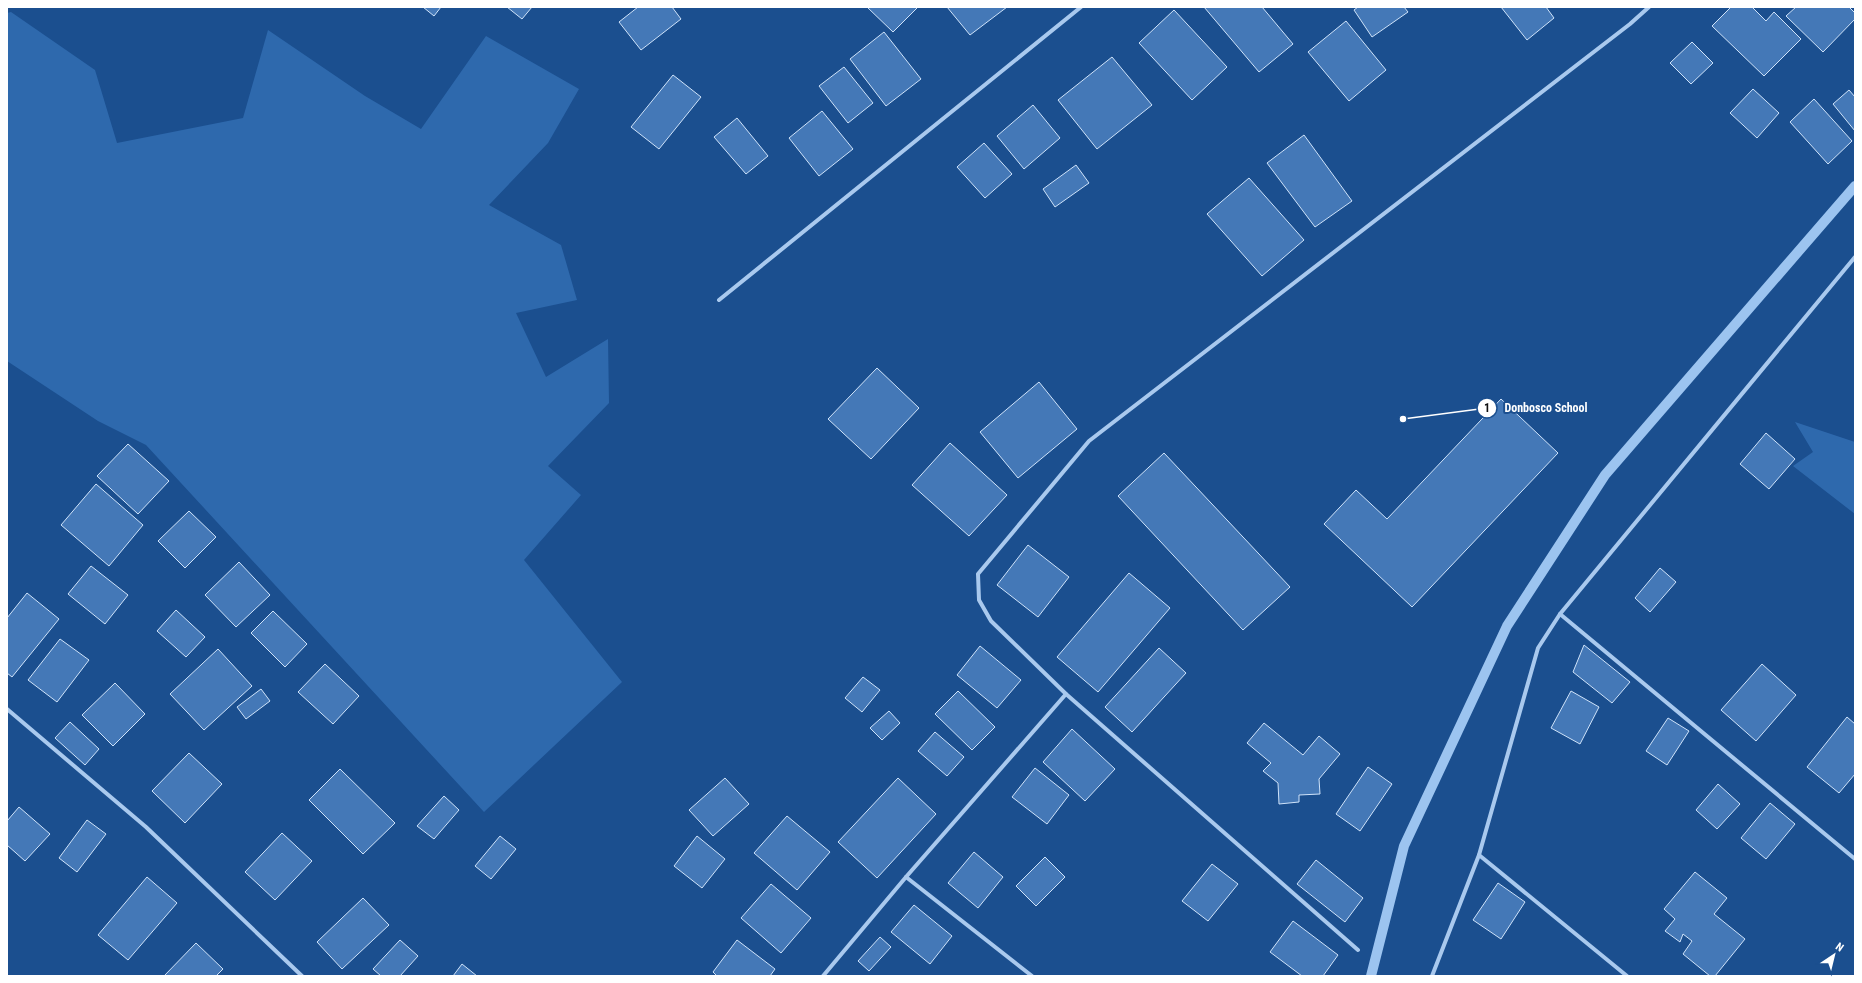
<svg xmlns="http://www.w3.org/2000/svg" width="1862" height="983" viewBox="0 0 1862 983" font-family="'Roboto Condensed',sans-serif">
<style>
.green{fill:#2e69ad}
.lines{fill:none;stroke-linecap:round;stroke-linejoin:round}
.stream{stroke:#9cc4f0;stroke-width:10}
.building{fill:#4478b7;stroke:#cfe3fa}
.street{stroke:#a9c9ee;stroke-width:4}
.leader{fill:none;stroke:#fff;stroke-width:1.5}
.callout-dot{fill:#fff;stroke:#1b4f8f;stroke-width:1.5}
.mark-label{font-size:12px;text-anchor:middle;font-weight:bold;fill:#111}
.callout-label{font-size:12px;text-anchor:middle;font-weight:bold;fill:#fff;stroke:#1b4f8f;stroke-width:4;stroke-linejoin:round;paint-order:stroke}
</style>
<rect width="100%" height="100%" fill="#1b4f8f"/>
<g class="green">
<path d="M11,12l84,58 22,73 126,-25 25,-88 97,66 56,33 65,-93 93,53 -31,54 -59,62 72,40 16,55 -61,13 30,64 62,-38 1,64 -61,63 33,29 -57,65 98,122 -138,130 -338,-367 -48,-24 -91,-60v-348z"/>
<path d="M1795,422l60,20v72l-62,-48 20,-14z"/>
</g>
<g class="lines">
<path class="stream" d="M1371,976l33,-130 103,-220 98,-151 250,-289"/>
</g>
<g class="building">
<path d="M423,7h18l-7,9z"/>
<path d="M507,7h25l-10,12z"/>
<path d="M638,7h34l9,12 -40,31 -22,-28z"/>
<path d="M867,7h51l-25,25z"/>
<path d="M947,7h60l-37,28z"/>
<path d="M1204,7h58l31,37 -34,28z"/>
<path d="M1358,7h46l4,5 -36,25 -18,-27z"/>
<path d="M1501,7h45l8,11 -27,22z"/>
<path d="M1731,7h21l14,14 8,-9 27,27 -37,37 -52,-50z"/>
<path d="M1796,7h53l6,6v6l-32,33 -37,-36z"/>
<path d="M1174,10l53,57 -35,33 -53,-57z"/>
<path d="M1346,21l40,49 -37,31 -41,-49z"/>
<path d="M884,32l37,47 -35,27 -36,-47z"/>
<path d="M1692,42l21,21 -22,21 -21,-21z"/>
<path d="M1112,57l40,48 -55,44 -39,-49z"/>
<path d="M844,67l29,36 -25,20 -29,-37z"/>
<path d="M673,75l28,22 -42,52 -28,-22z"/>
<path d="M1753,89l26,24 -22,25 -27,-25z"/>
<path d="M1849,90l6,7v34l-22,-27z"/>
<path d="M1814,99l38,42 -24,23 -38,-42z"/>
<path d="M1033,105l27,33 -36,31 -27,-33z"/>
<path d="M822,111l31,38 -34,27 -30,-38z"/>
<path d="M737,118l31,38 -22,18 -32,-37z"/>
<path d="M1304,135l48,66 -37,26 -48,-64z"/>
<path d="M984,143l28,31 -27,24 -28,-31z"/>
<path d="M1076,165l13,18 -34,24 -12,-18z"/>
<path d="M1249,178l55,62 -42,36 -55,-62z"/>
<path d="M877,368l42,40 -48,51 -43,-40z"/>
<path d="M1039,382l38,47 -59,49 -38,-46z"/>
<path d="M1501,399l57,54 -146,154 -88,-83 32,-34 31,29z"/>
<path d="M1766,433l29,26 -26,30 -29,-25z"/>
<path d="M950,443l57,52 -38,41 -57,-51z"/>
<path d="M128,444l41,37 -31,33 -41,-38z"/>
<path d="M1164,453l126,134 -47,43 -125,-134z"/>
<path d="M96,484l47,41 -34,41 -48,-41z"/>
<path d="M189,511l27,26 -31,31 -27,-27z"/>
<path d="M1028,545l41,32 -31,40 -41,-32z"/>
<path d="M239,562l31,33 -34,32 -31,-32z"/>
<path d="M91,566l37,29 -23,29 -37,-30z"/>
<path d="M1660,568l16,14 -26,30 -15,-14z"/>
<path d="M1129,573l41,35 -72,84 -41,-35z"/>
<path d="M27,593l32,26 -47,58 -5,-4v-55z"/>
<path d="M176,610l29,27 -19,20 -29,-26z"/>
<path d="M273,611l34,33 -22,23 -34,-34z"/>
<path d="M60,639l29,21 -32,42 -29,-22z"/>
<path d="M1584,645l46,37 -18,21 -39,-31z"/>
<path d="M980,646l41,34 -24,28 -40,-33z"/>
<path d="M1159,648l27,25 -54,59 -27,-25z"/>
<path d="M218,649l34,37 -48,44 -34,-36z"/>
<path d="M325,664l34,32 -26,28 -35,-32z"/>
<path d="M1762,664l34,31 -40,46 -35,-31z"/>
<path d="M863,677l17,13 -18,22 -17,-14z"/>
<path d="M115,683l30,31 -32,32 -31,-31z"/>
<path d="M261,689l9,12 -24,18 -9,-12z"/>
<path d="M958,691l37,36 -23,23 -37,-36z"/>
<path d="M1571,691l28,16 -19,37 -29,-16z"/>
<path d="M889,711l11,12 -18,17 -12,-12z"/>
<path d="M1847,717l8,7v50l-16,19 -32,-26z"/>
<path d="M1668,718l21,13 -22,34 -21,-14z"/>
<path d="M70,722l29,27 -14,16 -30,-27z"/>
<path d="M1264,723l39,32 16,-19 21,18 -21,25 1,15 -21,1v7l-20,2 -1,-21 -15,-12 8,-8 -24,-20z"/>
<path d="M1072,729l43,40 -30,32 -42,-39z"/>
<path d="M935,732l29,25 -17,19 -29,-25z"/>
<path d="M189,753l33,31 -37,39 -33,-32z"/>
<path d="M1368,767l24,17 -32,47 -24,-17z"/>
<path d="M1035,768l34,27 -22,29 -35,-27z"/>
<path d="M340,769l55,54 -32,31 -54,-54z"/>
<path d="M725,778l24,26 -36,32 -24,-26z"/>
<path d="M898,778l38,36 -59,64 -39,-36z"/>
<path d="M1718,784l22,20 -23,25 -21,-19z"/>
<path d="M444,796l15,14 -25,29 -17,-13z"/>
<path d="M1770,803l25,21 -29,35 -25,-21z"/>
<path d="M19,807l31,27 -25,27 -18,-16v-24z"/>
<path d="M787,816l43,36 -33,38 -43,-37z"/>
<path d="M87,820l19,14 -29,38 -18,-14z"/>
<path d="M282,833l30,28 -37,39 -30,-28z"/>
<path d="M500,836l16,13 -25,30 -16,-13z"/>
<path d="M697,836l28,23 -23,29 -28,-22z"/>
<path d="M974,852l29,25 -25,31 -30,-25z"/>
<path d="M1045,857l20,20 -29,29 -20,-20z"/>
<path d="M1316,860l47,38 -18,24 -48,-38z"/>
<path d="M1212,864l26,20 -30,37 -26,-20z"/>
<path d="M1695,872l32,26 -13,16 31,25 -30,37h-5l-27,-22 9,-13 -9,-7 -3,8 -15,-11 10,-12 -11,-10z"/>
<path d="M147,877l30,26 -49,57 -30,-25z"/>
<path d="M1498,883l27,19 -24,37 -28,-19z"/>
<path d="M771,884l40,34 -30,35 -40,-35z"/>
<path d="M363,898l26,27 -47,44 -25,-27z"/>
<path d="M914,905l38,31 -22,28 -39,-32z"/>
<path d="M1293,921l45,34 -15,21h-21l-32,-24z"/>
<path d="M880,937l11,10 -22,24 -11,-10z"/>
<path d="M400,940l18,16 -18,20h-19l-8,-7z"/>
<path d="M737,940l38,29 -5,7h-53l-4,-4z"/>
<path d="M196,943l27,26 -7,7h-52z"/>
<path d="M462,964l15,12h-24z"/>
</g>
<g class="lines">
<g class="street">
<path d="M719,300l362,-293"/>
<path d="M1560,614l295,245"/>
<path d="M7,709l139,118 156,149"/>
<path d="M1479,855l148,121"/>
<path d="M906,877l126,99"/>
<path d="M1358,950l-292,-256 -75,-73 -12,-21 -1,-26 111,-133 541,-417 19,-17"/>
<path d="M823,976l83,-99 160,-183"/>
<path d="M1432,976l47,-121 59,-207 22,-34 295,-357"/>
</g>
</g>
<path class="leader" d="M1403 419L1487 408"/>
<g class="callout-dot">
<circle cx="1403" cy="419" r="4"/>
<circle cx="1487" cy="408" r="10"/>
</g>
<g class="mark-label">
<text x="1487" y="412">1</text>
</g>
<g class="callout-label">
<text x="1546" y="412">Donbosco School</text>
</g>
<rect width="1862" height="983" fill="none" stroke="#ffffff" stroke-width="16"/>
<g transform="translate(1834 955) rotate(35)" stroke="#1b4f8f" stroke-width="3" paint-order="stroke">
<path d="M0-3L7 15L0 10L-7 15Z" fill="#ffffff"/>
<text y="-6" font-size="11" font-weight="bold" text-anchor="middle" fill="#ffffff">N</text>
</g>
</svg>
